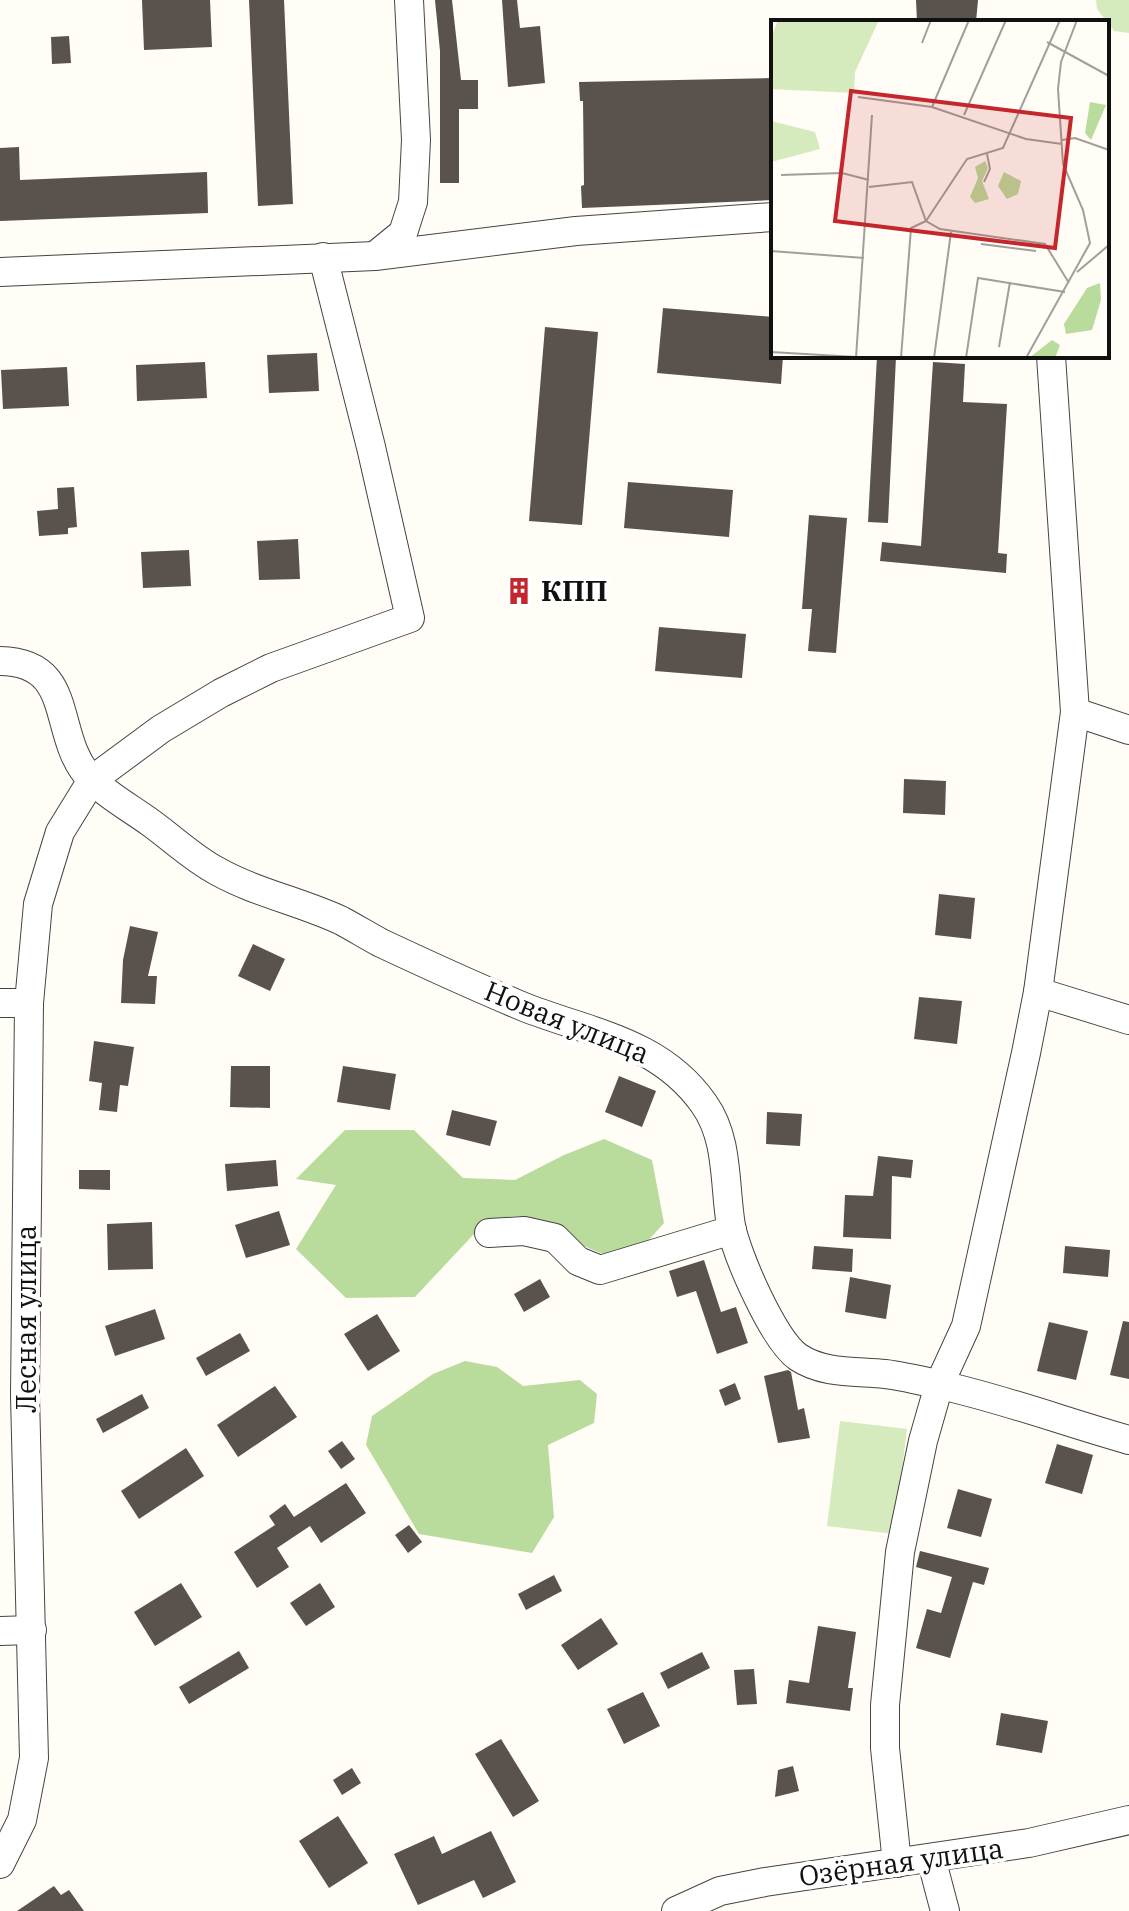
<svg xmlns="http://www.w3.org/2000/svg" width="1129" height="1911" viewBox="0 0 1129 1911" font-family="'IBM Plex Serif',serif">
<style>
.green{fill:#d5ebbd}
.forest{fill:#b9dc9c}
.building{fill:#5a524d}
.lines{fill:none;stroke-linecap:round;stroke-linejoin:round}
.minor-casing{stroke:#444;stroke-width:30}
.minor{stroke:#fff;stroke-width:28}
.labels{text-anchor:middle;stroke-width:8;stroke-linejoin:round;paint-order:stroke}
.poi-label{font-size:28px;font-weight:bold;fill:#111;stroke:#fff;text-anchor:start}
.street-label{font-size:28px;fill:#111;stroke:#fff}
.inset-road{fill:none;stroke:#a09f9a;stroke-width:2}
.view{fill:#c4262e;fill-opacity:0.15;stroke:#c4262e;stroke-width:4}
.inset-edge{fill:none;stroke:#111;stroke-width:4}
</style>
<rect width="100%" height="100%" fill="#fffdf5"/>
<g class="green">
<path d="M1096,0h33v33l-15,-2 -17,-22z"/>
<path d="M840,1421l67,8 -13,105 -67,-8z"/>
</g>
<g class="forest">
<path d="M345,1130h69l49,48 52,2 49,-25 40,-16 48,21 12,63 -17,19 -37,15 -31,-13 -25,-19 -35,-9 -31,3 -73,78 -69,1 -50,-49 40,-64 -40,-6z"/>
<path d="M465,1361l32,6 26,19 57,-6 17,14 -3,29 -46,22 6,72 -22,36 -113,-19 -53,-89 6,-29 61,-42z"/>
</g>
<g class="building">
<path d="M142,0h68l2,47 -68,3z"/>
<path d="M249,0h35l9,204 -35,2z"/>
<path d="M435,0h17l9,80h17v29h-19v74h-19v-132z"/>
<path d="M502,0h15l3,28 20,-2 5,57 -37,4z"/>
<path d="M916,0h62l-2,22h-59z"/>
<path d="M69,36l2,27 -19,1 -1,-27z"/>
<path d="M773,78v122l-191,8 -1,-22 3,-1 -1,-84h-3l-1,-19z"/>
<path d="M19,147l1,33 187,-8 1,41 -208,8v-73z"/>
<path d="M663,308l110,9v39h10l-2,28 -124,-11z"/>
<path d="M545,327l53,5 -16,193 -53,-4z"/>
<path d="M317,353l2,38 -50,2 -2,-38z"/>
<path d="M877,356l19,1 -8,166 -20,-1z"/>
<path d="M205,362l2,36 -70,3 -1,-36z"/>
<path d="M933,362l32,2 -2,38 44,2 -9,149 9,1 -1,19 -126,-12 2,-19 39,4z"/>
<path d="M67,367l2,39 -66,3 -2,-39z"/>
<path d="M628,482l105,8 -4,47 -105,-9z"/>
<path d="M74,487l3,40 -9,1v6l-29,2 -2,-25 21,-2 -1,-21z"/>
<path d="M809,515l38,3 -11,135 -28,-2 4,-42h-10z"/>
<path d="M298,539l2,40 -41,1 -2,-39z"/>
<path d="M189,550l2,36 -48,2 -2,-36z"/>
<path d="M659,627l87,7 -4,44 -87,-7z"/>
<path d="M904,779l42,2 -1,34 -42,-2z"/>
<path d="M939,894l36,4 -4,41 -36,-4z"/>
<path d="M130,926l28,6 -10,44h9l-2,28 -34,-1 2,-43z"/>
<path d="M253,944l32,15 -15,32 -32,-15z"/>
<path d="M919,997l43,4 -5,43 -43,-5z"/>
<path d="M94,1041l40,6 -6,39 -8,-1 -3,27 -18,-2 3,-27 -13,-2z"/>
<path d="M231,1066h39v42l-40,-1z"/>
<path d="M343,1066l53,8 -6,36 -53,-8z"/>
<path d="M619,1076l37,15 -14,36 -37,-15z"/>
<path d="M452,1110l45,11 -7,25 -44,-11z"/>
<path d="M767,1112l35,2 -2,32 -34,-2z"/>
<path d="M878,1156l35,4 -2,18 -19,-2 -1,63 -48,-2 2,-42 28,1z"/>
<path d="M276,1160l2,26 -51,5 -2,-27z"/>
<path d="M79,1170h31v20l-31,-1z"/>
<path d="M279,1211l11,34 -44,13 -11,-33z"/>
<path d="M152,1222l1,47 -45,1 -1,-46z"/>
<path d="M814,1246l39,3 -1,23 -40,-3z"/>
<path d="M1065,1246l45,4 -2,27 -45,-4z"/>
<path d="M704,1260l17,52 15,-5 12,36 -31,11 -21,-63 -19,6 -8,-26z"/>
<path d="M850,1277l41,8 -5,34 -41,-7z"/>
<path d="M540,1279l10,18 -26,15 -10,-18z"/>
<path d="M155,1309l10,30 -50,17 -10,-30z"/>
<path d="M377,1314l23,37 -32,20 -24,-37z"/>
<path d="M1123,1321l6,1v57l-19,-4z"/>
<path d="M1049,1322l39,9 -12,49 -39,-9z"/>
<path d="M240,1333l10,18 -44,25 -10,-18z"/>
<path d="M788,1370l3,2 7,38 6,-2 6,30 -32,5 -14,-67z"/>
<path d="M735,1383l6,16 -16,7 -6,-16z"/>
<path d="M275,1386l22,31 -59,40 -21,-32z"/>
<path d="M142,1394l7,14 -46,25 -7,-14z"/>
<path d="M342,1441l13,18 -14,10 -13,-18z"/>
<path d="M1057,1444l36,11 -11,39 -37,-11z"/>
<path d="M186,1448l18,28 -65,43 -18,-28z"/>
<path d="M346,1483l20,30 -45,30 -11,-17 -33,22 12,19 -32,21 -23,-36 41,-27 -6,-9 16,-12 9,13z"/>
<path d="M958,1489l34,10 -11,38 -34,-9z"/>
<path d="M409,1525l13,17 -14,11 -13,-18z"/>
<path d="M920,1551l69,17 -5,17 -11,-3 -23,76 -34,-10 11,-39 14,4 11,-36 -36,-10z"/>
<path d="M554,1575l8,16 -36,19 -8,-16z"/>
<path d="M181,1583l21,34 -47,29 -21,-34z"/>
<path d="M320,1583l15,24 -29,19 -16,-23z"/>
<path d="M601,1618l17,26 -40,26 -17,-25z"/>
<path d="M818,1626l38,6 -8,56h5l-3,23 -64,-8 3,-23 20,3z"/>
<path d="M239,1651l10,17 -60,36 -10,-17z"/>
<path d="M702,1652l8,16 -42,21 -8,-16z"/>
<path d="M754,1669l3,35 -20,1 -3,-35z"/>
<path d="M643,1692l17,34 -36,18 -17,-35z"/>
<path d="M1001,1713l47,8 -6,32 -46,-8z"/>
<path d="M501,1739l38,62 -26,16 -38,-63z"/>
<path d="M793,1766l6,25 -24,6 3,-27z"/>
<path d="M352,1768l9,15 -19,12 -9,-15z"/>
<path d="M338,1816l30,47 -39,25 -30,-47z"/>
<path d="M491,1831l25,51 -33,16 -9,-18 -56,25 -24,-51 40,-18 8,18z"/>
<path d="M54,1886l7,9 8,-5 15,21h-67z"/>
</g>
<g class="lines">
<g class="minor-casing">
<g id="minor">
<path d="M376,255l27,-22 10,-31 3,-62 -7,-140"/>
<path d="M0,272l375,-16 201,-25 197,-14"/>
<path d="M0,661c78,1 50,76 91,118 17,17 41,30 60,44 22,16 43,36 66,48 39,22 85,31 125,50 13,7 26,15 39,22 47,22 95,44 143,64 66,26 136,34 180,97 25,35 20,80 27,122 6,30 42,113 67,131 25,17 58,14 87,17 17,2 34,6 51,10 65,14 129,38 193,56"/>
<path d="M1075,712l54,18"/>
<path d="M1038,992l91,28"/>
<path d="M0,1003h29"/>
<path d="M489,1233l35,-2 31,7 23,23 22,9 132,-40"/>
<path d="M0,1631l32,-1"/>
<path d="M931,1858l14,53"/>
<path d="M897,1863l-12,-115v-43l15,-153 23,-111 16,-56 27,-59 60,-273 12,-61 37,-280 -24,-356"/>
<path d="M0,1864l22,-44 12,-62 -9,-362 4,-393 9,-99 22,-72 32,-52 69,-51 60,-36 50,-25 139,-50 -39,-171 -48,-190"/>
<path d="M676,1911l44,-20 45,-9 264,-39 100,-23"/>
</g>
</g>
<use href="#minor" class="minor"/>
</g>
<defs>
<g id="building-bare" transform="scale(2.16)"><path d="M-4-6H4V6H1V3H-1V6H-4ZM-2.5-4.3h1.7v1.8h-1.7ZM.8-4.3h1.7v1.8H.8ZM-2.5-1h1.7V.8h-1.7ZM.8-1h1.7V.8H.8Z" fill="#c4262e" stroke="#fff" stroke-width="2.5" paint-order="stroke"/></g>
</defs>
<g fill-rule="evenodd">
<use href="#building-bare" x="519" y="591"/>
</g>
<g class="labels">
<g class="poi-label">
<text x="541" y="601">КПП</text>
</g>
<g class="street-label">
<text transform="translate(567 1022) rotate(22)" y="10">Новая улица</text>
<text transform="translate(26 1319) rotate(-90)" y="10">Лесная улица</text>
<text transform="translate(901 1862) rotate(-8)" y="10">Озёрная улица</text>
</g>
</g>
<g transform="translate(771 20)">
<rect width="338" height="338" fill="#fffdf5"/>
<path d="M7,0h101l-24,52 -1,21 -83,-4v-51zM0,101l44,11 5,17 -49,13z" fill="#d5ebbd"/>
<path d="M319,82l16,3 -15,35 -6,-7zM214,141l3,7 -6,13 7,18 -14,4 -5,-6 8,-19 -3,-11zM233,152l17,9 -3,13 -11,5 -9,-13zM329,263l1,17 -9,30 -26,4 -2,-10 23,-36zM281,320l8,5 -5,13h-26z" fill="#b9dc9c"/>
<path class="inset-road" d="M276,22l62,34M151,23l9,-23M87,77l74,10 94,32 36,5M161,87l37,-87M193,95l42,-95M291,120l13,-2 34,12M10,155l61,-2 27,7M213,162l6,-13 -3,-15M98,167l43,-5 14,39 14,8 105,15 24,39M155,201l41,-62 36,-11 57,-128M210,224l55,7M0,231l93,7M306,252l32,-27M228,327l11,-65M0,332l85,5M85,338l16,-243M130,338l10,-130 15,-7M163,338l17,-126M195,338l12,-80 87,14M255,338l64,-115 -7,-33 -20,-46 -5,-75 3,-27 16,-42"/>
<path class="view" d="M80,71l220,27 -16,130 -220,-27z"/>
<rect width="338" height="338" class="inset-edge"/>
</g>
</svg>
